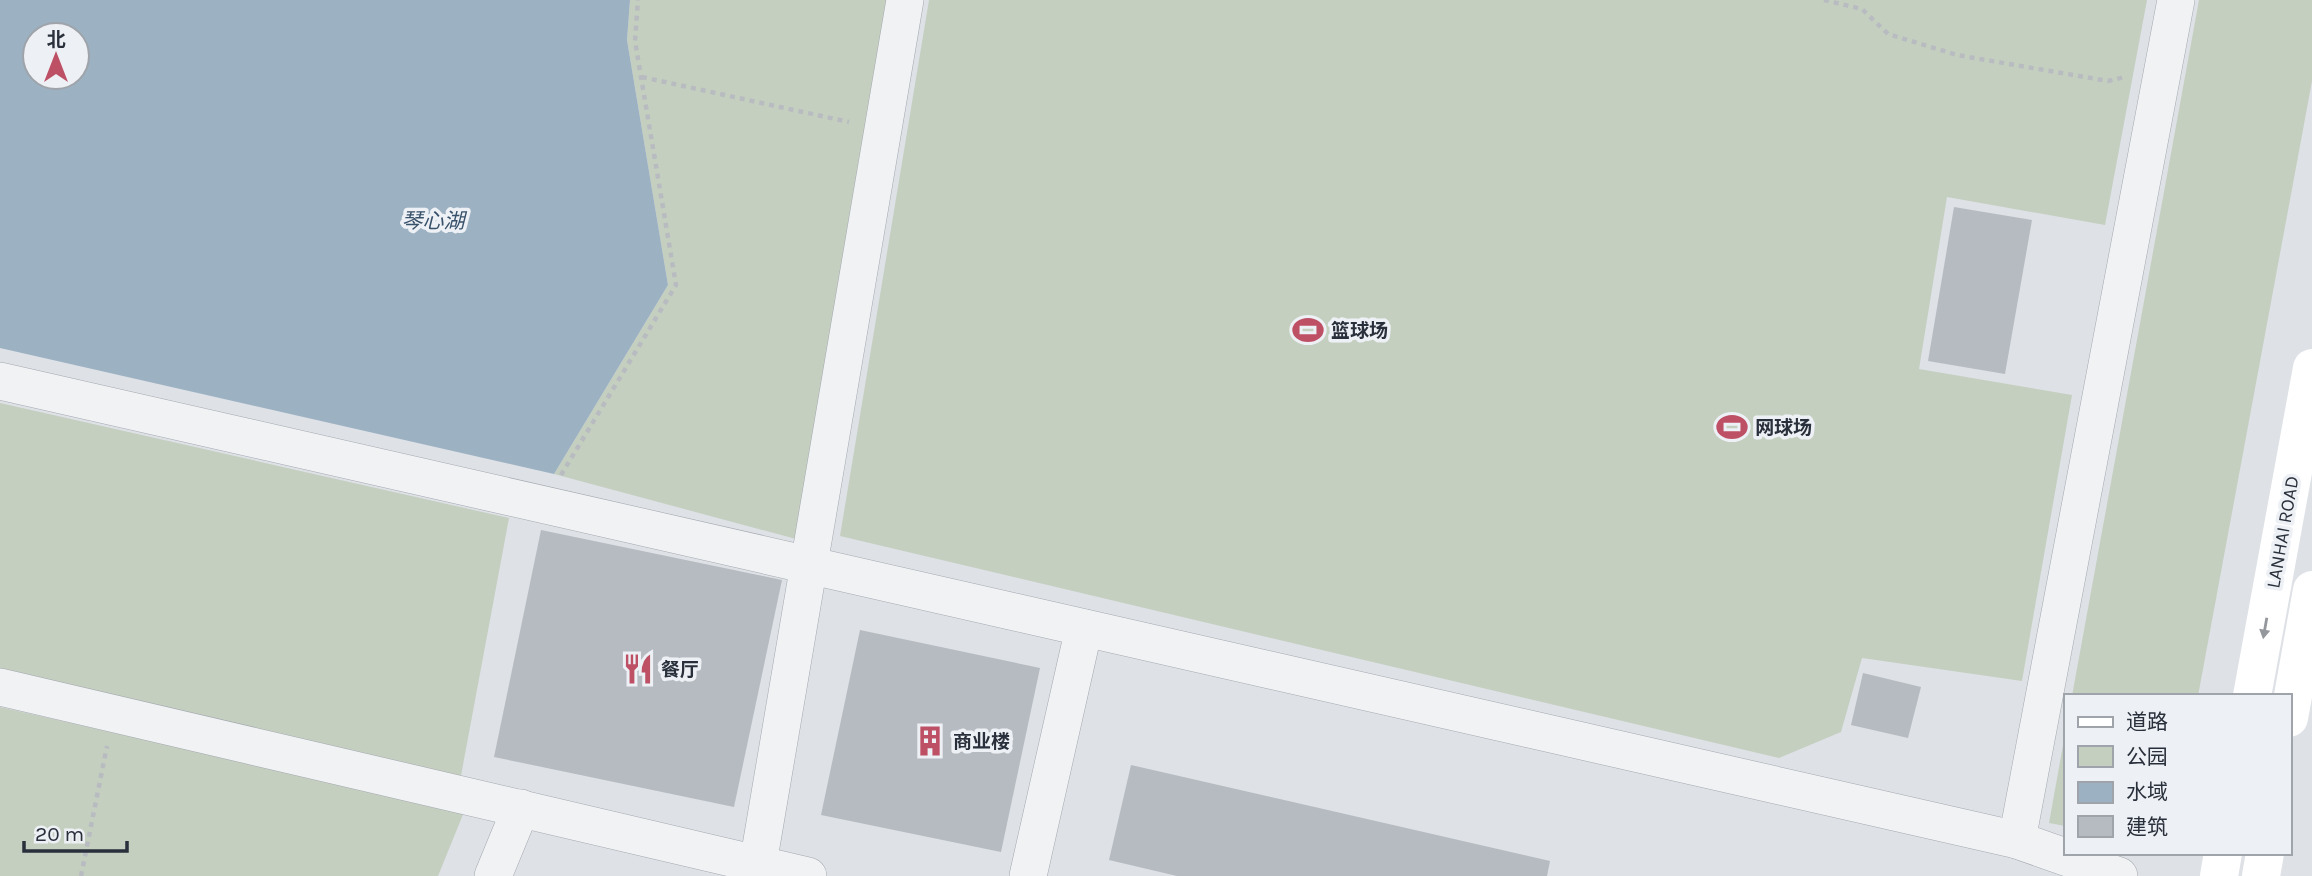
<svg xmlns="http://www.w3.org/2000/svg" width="2312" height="876" viewBox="0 0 2312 876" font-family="Karla,'Noto Sans SC',sans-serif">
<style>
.green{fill:#c4cfc0}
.water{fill:#9cb1c2;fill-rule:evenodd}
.building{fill:#b6bbc2}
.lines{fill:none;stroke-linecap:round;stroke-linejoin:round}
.street-casing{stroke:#a4a8af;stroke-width:38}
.path{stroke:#b8bcc0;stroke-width:4.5;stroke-dasharray:5 5;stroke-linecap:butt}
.street{stroke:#f0f2f4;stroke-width:37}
.secondary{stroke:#fff;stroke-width:38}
.oneway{fill:#94989d}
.labels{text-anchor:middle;stroke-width:7;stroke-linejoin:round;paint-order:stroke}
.poi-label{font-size:19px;font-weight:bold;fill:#29303b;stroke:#edf0f4;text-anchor:start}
.street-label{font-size:19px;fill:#29303b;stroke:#edf0f4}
.water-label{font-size:21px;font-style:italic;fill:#38516a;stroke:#edf0f4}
</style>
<rect width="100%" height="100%" fill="#dee1e6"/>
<g class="green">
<path d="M630,0h258l-92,539 -242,-65 114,-189 -41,-245z"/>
<path d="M929,0h1218l-42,225 -158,-28 -28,172 153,26 -50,286 -160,-23 -21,74 -62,26 -939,-222z"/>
<path d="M2199,0h113v81l-114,615h-126z"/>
<path d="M0,403l509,115 -49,263 -460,-107z"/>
<path d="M0,707l464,105 -26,64h-438z"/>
<path d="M2065,734v92l-16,-3z"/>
</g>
<path class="water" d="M0,0h630l-3,40 41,245 -114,189 -554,-126zM35,35h42v42h-42z"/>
<g class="building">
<path d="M1954,207l78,13 -27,154 -77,-13z"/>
<path d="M541,530l241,50 -48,227 -240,-50z"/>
<path d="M860,630l180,38 -39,184 -180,-37z"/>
<path d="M1863,673l58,14 -13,51 -57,-13z"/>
<path d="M1131,765l419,96 -3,15h-370l-68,-16z"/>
</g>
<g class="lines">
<g class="street-casing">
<g id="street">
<path d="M0,381l2017,459 159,-840"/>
<path d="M0,687l808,189"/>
<path d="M2017,840l102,36"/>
<path d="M758,864l147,-864"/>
<path d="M493,876l28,-68"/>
<path d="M1028,876l56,-248"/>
</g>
</g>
<g class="path">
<path d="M1824,0l38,9 26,25 69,21 151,26 17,-4"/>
<path d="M642,77l207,45"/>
<path d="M561,475l115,-190 -41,-244 3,-41"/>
<path d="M81,876l26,-130"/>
</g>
<use href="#street" class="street"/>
<g class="secondary">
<path d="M2252,696l60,-328"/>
<path d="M2289,718l23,-128"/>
<path d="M2219,876l4,-23"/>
<path d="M2261,876l4,-23"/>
</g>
</g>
<defs><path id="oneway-solid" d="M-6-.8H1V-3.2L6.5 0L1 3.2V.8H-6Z" transform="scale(1.75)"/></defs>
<use class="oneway" href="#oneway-solid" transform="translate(2265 628) rotate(100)"/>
<defs>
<g id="stadium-bare" transform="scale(2.415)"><path d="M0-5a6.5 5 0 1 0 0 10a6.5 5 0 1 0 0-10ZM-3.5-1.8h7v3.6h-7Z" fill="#be5066" stroke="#edf0f4" stroke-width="2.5" paint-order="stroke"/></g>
<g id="restaurant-bare" transform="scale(2.415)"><path d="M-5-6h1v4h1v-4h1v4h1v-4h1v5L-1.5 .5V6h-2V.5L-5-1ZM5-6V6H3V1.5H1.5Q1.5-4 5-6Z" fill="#be5066" stroke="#edf0f4" stroke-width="2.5" paint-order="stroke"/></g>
<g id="building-bare" transform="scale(2.415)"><path d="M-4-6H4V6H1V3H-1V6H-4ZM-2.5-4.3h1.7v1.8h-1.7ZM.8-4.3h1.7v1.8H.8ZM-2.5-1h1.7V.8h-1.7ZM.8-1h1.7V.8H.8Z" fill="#be5066" stroke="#edf0f4" stroke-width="2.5" paint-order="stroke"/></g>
</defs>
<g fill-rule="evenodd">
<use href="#stadium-bare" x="1308" y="330"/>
<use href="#stadium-bare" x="1732" y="427"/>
<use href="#restaurant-bare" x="638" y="669"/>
<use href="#building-bare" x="930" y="741"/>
</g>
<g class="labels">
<g class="poi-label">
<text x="1331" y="337">篮球场</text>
<text x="1755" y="434">网球场</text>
<text x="661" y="676">餐厅</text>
<text x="953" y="748">商业楼</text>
</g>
<g class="street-label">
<text transform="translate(2282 532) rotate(-80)" y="7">LANHAI ROAD</text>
</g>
<g class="water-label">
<text x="433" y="228">琴心湖</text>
</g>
</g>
<rect x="2064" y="694" width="228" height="161" fill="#edf0f4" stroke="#9fa3aa" stroke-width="2"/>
<rect x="2078" y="717" width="35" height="10" fill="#ffffff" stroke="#9fa3aa" stroke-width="2"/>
<text x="2126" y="729" font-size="21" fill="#29303b">道路</text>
<rect x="2078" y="746" width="35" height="21" fill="#c4cfc0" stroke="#9fa3aa" stroke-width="2"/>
<text x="2126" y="764" font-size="21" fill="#29303b">公园</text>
<rect x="2078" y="782" width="35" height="21" fill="#9cb1c2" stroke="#9fa3aa" stroke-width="2"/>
<text x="2126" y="799" font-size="21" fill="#29303b">水域</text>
<rect x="2078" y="816" width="35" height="21" fill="#b6bbc2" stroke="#9fa3aa" stroke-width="2"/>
<text x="2126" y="834" font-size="21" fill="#29303b">建筑</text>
<g transform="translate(56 56)"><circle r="33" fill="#edf0f4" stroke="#9fa3aa" stroke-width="2"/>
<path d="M0-5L12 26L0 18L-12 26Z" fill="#be5066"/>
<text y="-10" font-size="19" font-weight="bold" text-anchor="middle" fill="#29303b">北</text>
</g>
<path d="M24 841v10h103v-10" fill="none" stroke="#29303b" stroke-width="3.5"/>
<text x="35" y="841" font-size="21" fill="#29303b" stroke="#edf0f4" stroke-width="5" paint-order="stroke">20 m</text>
</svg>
